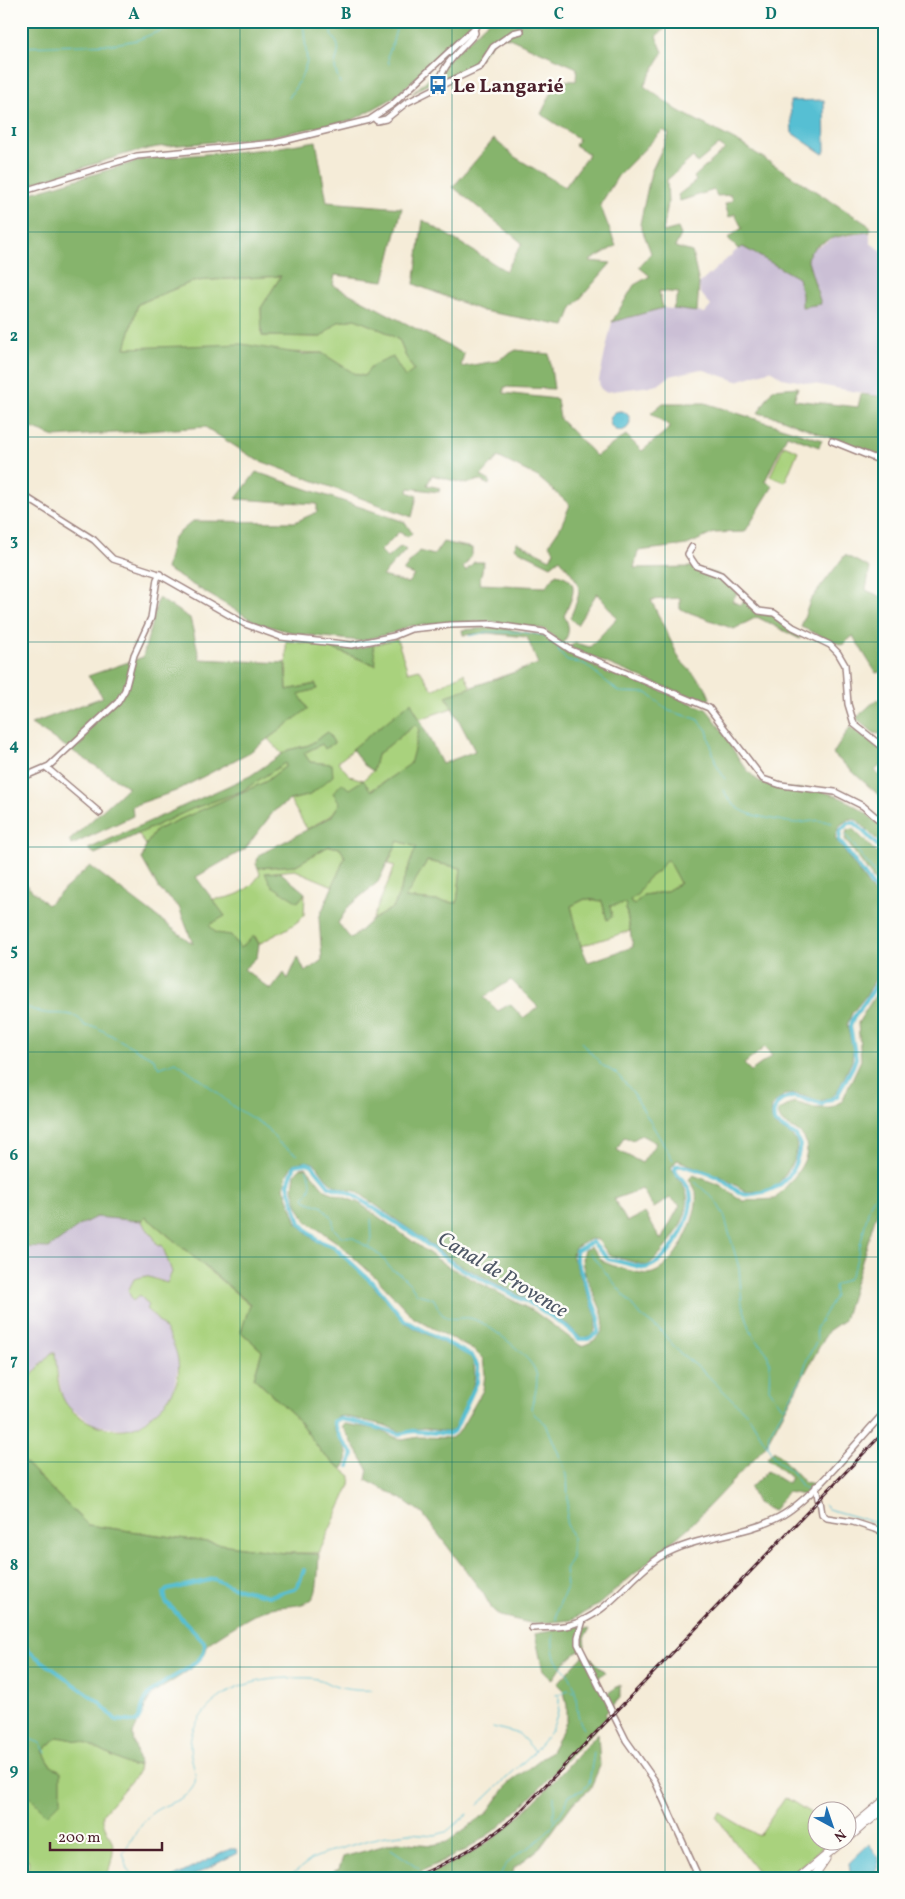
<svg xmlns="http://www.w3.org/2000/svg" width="905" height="1899" viewBox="0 0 905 1899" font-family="Vollkorn,serif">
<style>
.industrial{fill:#cbbfd5}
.green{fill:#a9d27d;stroke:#7a7854}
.forest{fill:#86b46c;stroke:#686a4c;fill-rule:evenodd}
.water{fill:#56bfd3;stroke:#506f7f}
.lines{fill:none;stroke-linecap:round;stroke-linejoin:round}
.stream{stroke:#56bfd3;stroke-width:1}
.canal{stroke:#56bfd3;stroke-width:4}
.minor-casing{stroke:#a08682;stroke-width:8}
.major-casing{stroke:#a08682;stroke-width:9}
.highway-casing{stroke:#a08682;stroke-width:10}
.minor{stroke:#fff;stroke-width:5}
.major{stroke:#fff;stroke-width:7}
.highway{stroke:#fff;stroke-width:8}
.rail-casing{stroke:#4a1f2b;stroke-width:3}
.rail{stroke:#fdfcf7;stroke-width:1;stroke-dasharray:4;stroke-linecap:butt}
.grid{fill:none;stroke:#0f766e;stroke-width:1;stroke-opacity:0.55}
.labels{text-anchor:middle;stroke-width:5;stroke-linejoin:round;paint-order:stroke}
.poi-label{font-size:20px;font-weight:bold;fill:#4a1f2b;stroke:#fdfcf7;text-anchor:start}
.water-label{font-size:21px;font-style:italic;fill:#4e5766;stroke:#fdfcf7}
.neatline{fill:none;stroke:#0f766e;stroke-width:2}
.grid-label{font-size:16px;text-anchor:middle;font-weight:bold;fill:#0f766e}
</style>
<rect width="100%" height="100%" fill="#fdfcf7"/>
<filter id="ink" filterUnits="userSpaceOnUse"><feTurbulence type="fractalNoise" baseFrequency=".02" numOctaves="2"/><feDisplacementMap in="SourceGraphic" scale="10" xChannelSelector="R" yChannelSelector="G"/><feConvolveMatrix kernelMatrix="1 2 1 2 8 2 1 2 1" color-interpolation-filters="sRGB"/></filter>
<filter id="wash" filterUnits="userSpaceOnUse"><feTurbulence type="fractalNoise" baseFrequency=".0096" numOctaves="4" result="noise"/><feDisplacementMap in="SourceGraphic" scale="20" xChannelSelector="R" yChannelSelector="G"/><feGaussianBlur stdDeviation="1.12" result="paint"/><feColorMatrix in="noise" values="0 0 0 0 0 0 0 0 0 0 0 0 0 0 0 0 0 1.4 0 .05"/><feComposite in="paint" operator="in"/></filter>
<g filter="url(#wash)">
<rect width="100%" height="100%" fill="#f5ecd8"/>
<g class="industrial">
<path d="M870,232v11l14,9v145l-102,-19 -11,-8 -34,11 -36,-12 -31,7 -12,9 -53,7 -5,-4 -1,-8 13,-58 51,-14 42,5 6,-7 -11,-14 -1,-8 39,-35 5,-3 55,32 4,18 1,11 18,-3 -14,-46 4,-8 24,-12z"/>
<path d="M96,1217l45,4 13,17 4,8 3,-1 11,27 -5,11 -12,-5 -22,23 7,-6 9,11 -3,3 20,20 11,22 2,11 -6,31 -5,9 -30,24 -12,3 -31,-4 -25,-17 -7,-8 -9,-47h-3l-30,35v-141l4,1z"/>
</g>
<g class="green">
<path d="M281,276l-20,32 1,28 59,1 17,-15 17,-3 31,13 14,9 5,14 9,15 -9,8 -32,-13 -9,11 -9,-2 -33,-21 -197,-5 13,-44 56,-23z"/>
<path d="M784,445l14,6 -13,31 -15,-6z"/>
<path d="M397,639l11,33 11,-3 14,21 31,-17 7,15 -25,8 6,12 -32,11 -9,-16 -73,59 12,14 13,4 10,-9 4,-16 39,-31 3,5 -8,35 -41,27 -30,12 -9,13 -24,13 -17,-29 20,-5 21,-31 -21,-2 -6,-9 18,-9 3,4 9,-5 -6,-11 -19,13 -21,5 -6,4 -14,-15 39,-30 -9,-15 17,-10 -28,6 -1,-49 36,4 53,20 -2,-20z"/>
<path d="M285,762l1,4 -21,16 -109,48 -10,15 -8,-11 54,-25 50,-18z"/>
<path d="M398,841l18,6 -22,60 -22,13 23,-54 -7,-2z"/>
<path d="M329,846l11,2 5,9 -12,29 -38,-16 -29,3 32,29 7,-9 -1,23c-13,13 -29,18 -45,28l-4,-8 -15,12 -24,-15 -8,-9 17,-8 -13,-17c20,0 37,-7 48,-25l-2,-6 38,-3z"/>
<path d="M667,858l13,25 -15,9 -22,3 -9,10 -4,-5c9,-6 10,-14 17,-22 7,-7 14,-11 20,-20z"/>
<path d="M427,861l34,7 -4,35 -53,-5z"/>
<path d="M585,899l17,2 5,19 3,-14 15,-4 5,29 -49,15 -10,-40z"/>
<path d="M146,1217l104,88 -9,27 21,19 -8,27 41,38 28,38 28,22 -1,9 -31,68h-35l-196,-28 -67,-66v-71l30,-35h4c2,14 2,36 10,49 13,20 48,34 72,24 6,-2 12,-9 18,-14 39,-31 25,-74 -9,-103l3,-3 -9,-11 -7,6 -5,-10 6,-12 12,-3 21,7 5,-11 -10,-27 -4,1 -4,-8 -13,-17z"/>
<path d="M58,1737l26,5 47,24 8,-1 -2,9 -34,39c-3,11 9,23 10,33 1,9 -4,23 -6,32h-81l3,-17 -8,-3 3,-28 -3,-31 30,-33 -8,-15z"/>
<path d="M785,1797l32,20 1,25h10l-41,36h-25l-45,-60 3,-5 39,23z"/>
</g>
<g class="forest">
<path d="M21,21h456l-82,76 -42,23 -85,17 -111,10 -28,6 -108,34z"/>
<path d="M489,21h186l-19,15 7,16 -19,34 33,24 63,33 130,83v6c-21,2 -53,5 -63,26l14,46 -19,3v-12l-4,-17 -55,-31 -5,2 -10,-11 14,-10 -7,-14 -6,3 -4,-13 8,-4 -2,-5 -14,1 -3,-6 -34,11 -2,-6 18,-14 -2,-4 31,-28 -6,-4 -22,18 -4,-6 -26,23 1,23 -5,29 15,-4 3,7 -6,12 17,5 7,32 -2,28 -24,-3 6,-16 -20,-2 4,17 -51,14 22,-37 16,-9 -11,-9 12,-14 -11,-29 11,-52 18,-38 -6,-4 -45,46 -18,29 16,41 -27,15 22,2 -39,45 -7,18 -82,-15 -69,-27 9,-64 83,51 16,-28 -69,-56 41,-48 21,18 50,30 24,-33 -14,-9 4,-6 -38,-25 17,-34 18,1 1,-13 -68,-30 -12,-2 -22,28 -28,14 -16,4 -19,12z"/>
<path d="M316,141l11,61 75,6 -18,73 -49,-6 -2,10 131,69 -3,13 35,-6 20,-11 33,4 5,35 -50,-2v6l53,6 3,20 36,37 30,-21 16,16 29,-24 -20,-14 12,-10h42l117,37 -3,7 -32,-12 -22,46 8,5 -28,46 -31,1 -27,12 -49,6 -4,17 58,-1 26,7 19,19 -5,8 8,4 4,-4 16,13 13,1 26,18 1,6 -43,-22 -23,12 -54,-20v-11l-29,2 29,60 25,26 5,12 -3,4 -53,-19 -85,-36 6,-4 15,4 27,-29 -20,-25 -20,32 -7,-7c14,-33 12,-31 -10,-59l-9,7 -37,-18 3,-6 33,17 4,-8 -5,-7 11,-16 10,-23 -32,-28 -40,-20 -17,19 9,5 -1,4 -10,-5 -13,4 -34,-9 -5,10 13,3 -1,4 -30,-4 -1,4 9,4 -5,21 -157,-58 -50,-32 -150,10 -34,-13v-228l124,-37 123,-10zM281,276l-20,32 1,28 59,1 17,-15 17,-3 31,13 14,9 5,14 9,15 -9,7 -12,-20 -20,8 -9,11 -9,-2 -33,-21 -20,1 -60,-10 -117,4 13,-44 56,-23z"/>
<path d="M798,387l-4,13 64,7 3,-13 23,3v62l-104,-41 -22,-5 15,-24z"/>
<path d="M256,472l149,50 7,11 -4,4 -9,-5 -19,19 7,7 14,-12 5,4 -24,26 26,7 6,-8 -11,-4 16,-20 15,4 9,-13 29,6v7l-9,13 3,3 8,-9h10l-5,22 67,3 10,-13c27,5 16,24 8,42 6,9 6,18 -1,28l-19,-15 -56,-8 -79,5 -13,6 -36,9 -62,-7 -41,-11 -91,-54 7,-31 20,-17 102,1 22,-10v-8l-81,-5z"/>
<path d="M845,555l25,13 -4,22 18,8v73l-8,2 -23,-37 -11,9 -41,-18 9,-26z"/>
<path d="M158,598l32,20 10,41 85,4 2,27 29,-6 1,5 -18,5 9,15 -58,43 -74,39 -44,15 1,10 -61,29 -3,-4 59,-54 -97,-63 72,-27 -15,-21 55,-19z"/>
<path d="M497,627l49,9 19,16 141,57c19,20 28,50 49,69 15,13 41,10 59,12 28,4 50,20 70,39v18l-27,-27 -8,-1 -10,7 -4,12 42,60 6,17 -4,56 -11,22 -16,20 -5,12 6,25 -1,11 -15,31 -8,7 -10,2 -22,-7 -13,1 -12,11c-3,30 12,18 23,34 8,11 -13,44 -24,49 -7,3 -17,2 -24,3l-25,-15 -45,-17 -6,8c5,8 15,19 16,28 3,25 -22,55 -40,70l-38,-11 -11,-15 -8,-1 -15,9 -3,7 25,63 -3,16 -9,4 -5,-1 -13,-13 -28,-19 -81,-41 -102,-73c-7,-1 -15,-2 -20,-5 -21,-12 -12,-31 -43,-22l-6,10 -3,13 13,36 18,18 18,7 37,34 35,41 66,34c12,23 -8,52 -18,73l-6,2 -24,-4 -22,4 -17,-7 -41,-9 -7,1 -3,5c1,20 25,28 9,47l-19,-15 -28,-38 -41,-38 8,-27 -21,-19 9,-28 -104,-87 -5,4 -45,-4 -14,7 -33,24 -28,-1v-367l26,25 43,-39 103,78 -14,-37 -20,-18 -17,-30 4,-14 10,-15 109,-48 21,-16 -1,-3 -43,28 -50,18 -97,45 -7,-5 162,-73 38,-26 21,-5 19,-13 6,11 -9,6 -3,-5 -18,9 6,9 22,2 1,12 -23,19 -20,5 -16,11 -29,38 -49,28 29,39 -16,9 7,8 15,2 9,13 14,-12 5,8 -2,13 -13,12 27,21 13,-17 4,6 10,-22 7,15 17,-12 -3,-42 26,-61 -5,-9 -11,-2 -33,19 -38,3 -2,-4 3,-9 72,-38 9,-14 -7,-10 9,-10 7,6 14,-9 8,11 39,-27 9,-34 -3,-6 -39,31 -4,16 -9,-6 -12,-16 59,-47 31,62 33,-13 -29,-55 92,-32 -11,-27 -39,-4 -25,2 -1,-5zM398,841l18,6 -22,60 -22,13 -21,19 -13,-16 11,-17 29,-24zM667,859l13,24 -15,9 -22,3 -9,10 -4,-5 8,-6 9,-15 11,-8zM427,861l34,7 -4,35 -52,-5zM585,899l17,2 5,19 5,-3 -2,-11 15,-3 8,44 -45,15 -7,-16 -10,-40zM511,980l27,27 -15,11 -13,-14 -12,7 -14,-14zM765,1047l7,9 -21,15 -7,-7zM641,1135l15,8 -14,20 -25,-13 7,-13 9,3zM642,1189l12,19 16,-10 10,7 -19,35 -16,-27 -18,9 -13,-23z"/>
<path d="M322,645l32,4 19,-4 3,20z"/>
<path d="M877,699l7,6v30l-10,-2 -18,-15z"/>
<path d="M850,727l34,25v11l-9,7 9,13v17l-51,-46z"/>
<path d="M853,829l31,31v34l-39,-55 2,-9z"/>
<path d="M280,872l25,21 -7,9 -26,-16 -7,-13z"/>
<path d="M884,981v218l-9,19 -31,102 -16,11 -64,117 -75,79 -91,78 -27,15 -37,4 -34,-8 -8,-7 -9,-16 -61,-80 -20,-14 -36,-19 2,-11 -26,-43 3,-2 31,5 26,11 17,-3 32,1 8,-6 24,-42 2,-16 -2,-15 -8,-8 -61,-33 -38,-40 -38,-35 -32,-22 -9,-17 -4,-16 2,-14 5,-6 6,-1 19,23 34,13 88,63 88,46 46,34c55,-16 -10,-66 3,-96l7,-3c5,4 7,10 12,14 6,5 38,13 45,13 26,-2 52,-59 48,-82 -1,-4 -5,-10 -7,-13l4,-4 27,10 23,16 32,-2c14,-16 51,-51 20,-69 -10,-6 -16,-7 -17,-19l16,-9 21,6h15l12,-7 19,-41 -3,-37z"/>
<path d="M774,1450l31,33 9,2 -10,10 -17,-3 -14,19 -16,-8 -7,-15 17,-17 21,13 3,-6 -24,-20z"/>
<path d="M21,1459l67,66 196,28 35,1c-1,9 0,39 -7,45 -8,8 -30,7 -41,9 -15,3 -50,27 -64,36 1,21 -40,38 -55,51 -3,3 -18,36 -19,39 0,7 5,22 6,31l-8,1 -47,-24 -26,-5 -15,14 8,15 10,5v30l-14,14 -20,-21 -6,5z"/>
<path d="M579,1626l11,3 -6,8 1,9 -21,17 -12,17 -9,-9 -8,-37z"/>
<path d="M586,1653l19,19 -11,10 11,13 15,-10v13l-15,16 2,3 -80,84 -29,27 -32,22 -59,28h-88l20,-9 4,-12 54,-15 35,3 15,-3 40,-29 21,-29 43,-33 10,-18 6,-13v-14l-3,-15 -7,-7z"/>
<path d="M598,1733l2,33 -10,23 -17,14 -33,45 -26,20 -2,10h-95c27,-12 55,-23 78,-41 38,-30 70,-69 103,-104z"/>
</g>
<g class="water">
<path d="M824,100l1,51 -2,3 -31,-21 -2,-32z"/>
<circle cx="620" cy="421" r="10"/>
<path d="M869,1844c11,14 13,20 2,34h-20l-2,-15z"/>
<path d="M230,1849h6l1,4 -48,25h-17z"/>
</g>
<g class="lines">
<g class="stream">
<path d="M165,21l3,6"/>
<path d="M332,21l-1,14c13,14 5,18 4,32 0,5 4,11 5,16"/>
<path d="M21,47l93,-3 23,-4 48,-19"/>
<path d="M389,64l-1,-10c6,-9 5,-21 12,-33"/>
<path d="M289,98l12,-20 6,-17 -4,-40"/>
<path d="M469,636l18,-4h35l21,3 15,11 1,6 8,9 18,3 34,28 28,1 22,18 28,8 10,11 9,34 9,15"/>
<path d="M724,790c9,24 32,26 54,30 6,1 13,3 19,3 17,-1 17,-5 35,0"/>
<path d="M846,835l38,51"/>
<path d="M21,1005c8,3 16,7 24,8 15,2 31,-3 40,13l11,1 58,32 5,9 17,-6 28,20 30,25 31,19 14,17 18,12"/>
<path d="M581,1042l21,23 15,9 15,17 41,69"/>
<path d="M306,1169c7,12 7,18 -2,29l2,3 17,6 10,14v7l8,8 11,1 29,19 10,13 9,5 11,11 6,9 16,4c4,5 5,13 10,17 9,6 16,2 26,3 15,2 60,37 66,52 5,11 -1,26 -4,38l4,7 11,9 21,50 1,28 -2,20 6,14v22l-7,11 2,18 -10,23 -1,10"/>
<path d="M694,1181l21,19 9,15 15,53 3,36 10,30 15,19 3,12 -1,24 14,19"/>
<path d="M369,1247l3,-8 -1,-20"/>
<path d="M589,1252l52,64 19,14 20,23 22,17 47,46 19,31"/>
<path d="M808,1491l-7,-4 -9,-15 -17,-13 -7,-12 1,-13 33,-57 5,-18 10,-19 -1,-12 19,-32 -1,-10 15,-8 6,-12 15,-62 14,-23"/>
<path d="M824,1505l4,4 56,16"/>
<path d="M553,1635c-2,36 11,25 20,49 6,16 1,31 11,45"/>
<path d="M556,1695l12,-5 6,2"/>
<path d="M21,1729l6,3 3,7 10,4 6,10"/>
<path d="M535,1750c17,-17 25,-32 24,-56"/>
<path d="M478,1805l57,-54 -16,-17 -26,-7"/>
<path d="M554,1820v-24"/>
<path d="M391,1849l28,19"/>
<path d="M432,1876l3,2"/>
<path d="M138,1878l-10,-8 -5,-17c9,-13 18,-33 32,-42 12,-8 31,-11 38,-24 9,-15 -11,-34 1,-59 19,-39 60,-50 100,-50 7,0 15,-1 23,1 6,1 11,5 17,7 12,4 26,5 38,4"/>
<path d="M287,1878l25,-19 16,-7 52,-15 28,-4 27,2 11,-3 22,-18"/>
<path d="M500,1878c2,-17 23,-26 35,-35 15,-12 29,-31 34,-48l14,-5 6,-7 5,-31"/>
<path d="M879,1878l5,-7"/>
</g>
<g class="canal">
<path d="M884,852l-29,-29h-7l-8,8 -1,9 42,58 3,9"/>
<path d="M349,1466l4,-12 -14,-18 -5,-15 6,-2 12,2 48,13 13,-3 36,3 6,-4 22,-48 1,-15 -6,-11 -68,-36 -28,-34 -42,-39 -17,-7 -17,-17 -12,-39 7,-19 12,-2 5,2 17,21 23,8 61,40 43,32 81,41 30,20 12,12h9l10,-6 1,-15 -23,-58v-9l16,-9 16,17 37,9c24,-5 51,-52 45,-76 -2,-7 -11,-15 -15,-22l1,-4c9,-2 40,9 48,15 6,4 12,10 19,13 5,2 10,0 15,-1 27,-4 38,-22 42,-48l-4,-9 -21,-13c-5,-14 5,-27 20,-26 9,1 18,6 27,7l15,-8 16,-30 3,-8 -6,-31 2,-7 20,-28 9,-17 3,-17"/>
<path d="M21,1643l14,13 64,46 17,18 20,2c7,-6 4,-14 9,-21 4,-8 13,-14 20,-19 12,-8 45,-21 39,-40l-38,-40 -2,-9 3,-3 47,-11 21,9 34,8 25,-7 4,-3 6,-16"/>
</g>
</g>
</g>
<g filter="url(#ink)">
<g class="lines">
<g class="minor-casing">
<g id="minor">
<path d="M442,85l38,-18 13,-20 20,-14 8,-2"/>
<path d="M374,118l3,3 9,-2 20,-16 36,-18c-7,-16 24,-39 33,-52l-1,-4"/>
<path d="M21,192l116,-36 138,-13 94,-23 24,-16 89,-83"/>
<path d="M832,441l52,21"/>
<path d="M21,494l73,46 19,19 43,14 89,51 36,13 71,8 42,-9 17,-7 39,-4 40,-1 54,8 27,18 138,58 54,71 18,6 54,7 28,14 21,18"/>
<path d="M692,547l-4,7 8,12 25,9 38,36 15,2 19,14 37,18 8,8 7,12 3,39 6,20 30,24"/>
<path d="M47,768l53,45"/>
<path d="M21,778l28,-12 69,-64 7,-12 9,-35 17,-37 6,-39 3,-5"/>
<path d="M816,1486l2,13"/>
<path d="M820,1501l2,13 5,4 26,4 31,10"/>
<path d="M583,1620l-5,17v7l48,96 29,41 44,97"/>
<path d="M532,1628c13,-1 26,0 38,-3 38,-10 59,-48 90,-68 36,-22 82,-20 119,-40 33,-17 78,-76 105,-104"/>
</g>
</g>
<g class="major-casing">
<g id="major">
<path d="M848,1839l19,-17"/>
<path d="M799,1878l43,-36"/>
<path d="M813,1878l13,-19"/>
</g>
</g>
<g class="highway-casing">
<g id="highway">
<path d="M867,1822l17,-13"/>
<path d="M848,1831l36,-30"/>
</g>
</g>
<use href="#minor" class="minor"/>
<use href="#major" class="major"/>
<use href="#highway" class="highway"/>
<g class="rail-casing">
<path id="rail" d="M412,1878c39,-16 74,-35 105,-63l367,-383"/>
</g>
<use href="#rail" class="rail"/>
</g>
</g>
<path class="grid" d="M240,21v1857M452,21v1857M665,21v1857M21,232h863M21,437h863M21,642h863M21,847h863M21,1052h863M21,1257h863M21,1462h863M21,1667h863"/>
<defs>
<g id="bus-bare" transform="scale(1.5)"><path d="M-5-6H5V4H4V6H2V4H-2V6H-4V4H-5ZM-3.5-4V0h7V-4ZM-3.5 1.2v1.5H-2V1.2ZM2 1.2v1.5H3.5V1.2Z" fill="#1f6fb2" stroke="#fdfcf7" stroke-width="2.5" paint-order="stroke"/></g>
</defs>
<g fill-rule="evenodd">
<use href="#bus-bare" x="438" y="85"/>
</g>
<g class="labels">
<g class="poi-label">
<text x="453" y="92">Le Langarié</text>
</g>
<g class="water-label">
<text transform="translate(503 1274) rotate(31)" y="7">Canal de Provence</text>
</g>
</g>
<rect width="905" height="1899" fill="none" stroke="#fdfcf7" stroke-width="55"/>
<g transform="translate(832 1826) rotate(140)"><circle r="24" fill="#fdfcf7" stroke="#b5a4a5"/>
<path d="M0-4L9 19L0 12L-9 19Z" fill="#1f6fb2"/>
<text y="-8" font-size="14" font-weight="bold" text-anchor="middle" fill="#4a1f2b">N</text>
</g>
<path d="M50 1842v8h112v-8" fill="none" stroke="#4a1f2b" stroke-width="2.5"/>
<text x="58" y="1842" font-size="15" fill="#4a1f2b" stroke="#fdfcf7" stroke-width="4" paint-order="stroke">200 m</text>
<rect x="28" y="28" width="850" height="1844" class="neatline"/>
<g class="grid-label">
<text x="134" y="19">A</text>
<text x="346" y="19">B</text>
<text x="559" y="19">C</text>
<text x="771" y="19">D</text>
<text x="14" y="136">1</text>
<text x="14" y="341">2</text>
<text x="14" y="545">3</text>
<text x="14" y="750">4</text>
<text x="14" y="955">5</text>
<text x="14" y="1160">6</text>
<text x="14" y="1365">7</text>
<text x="14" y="1570">8</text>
<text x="14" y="1775">9</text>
</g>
</svg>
